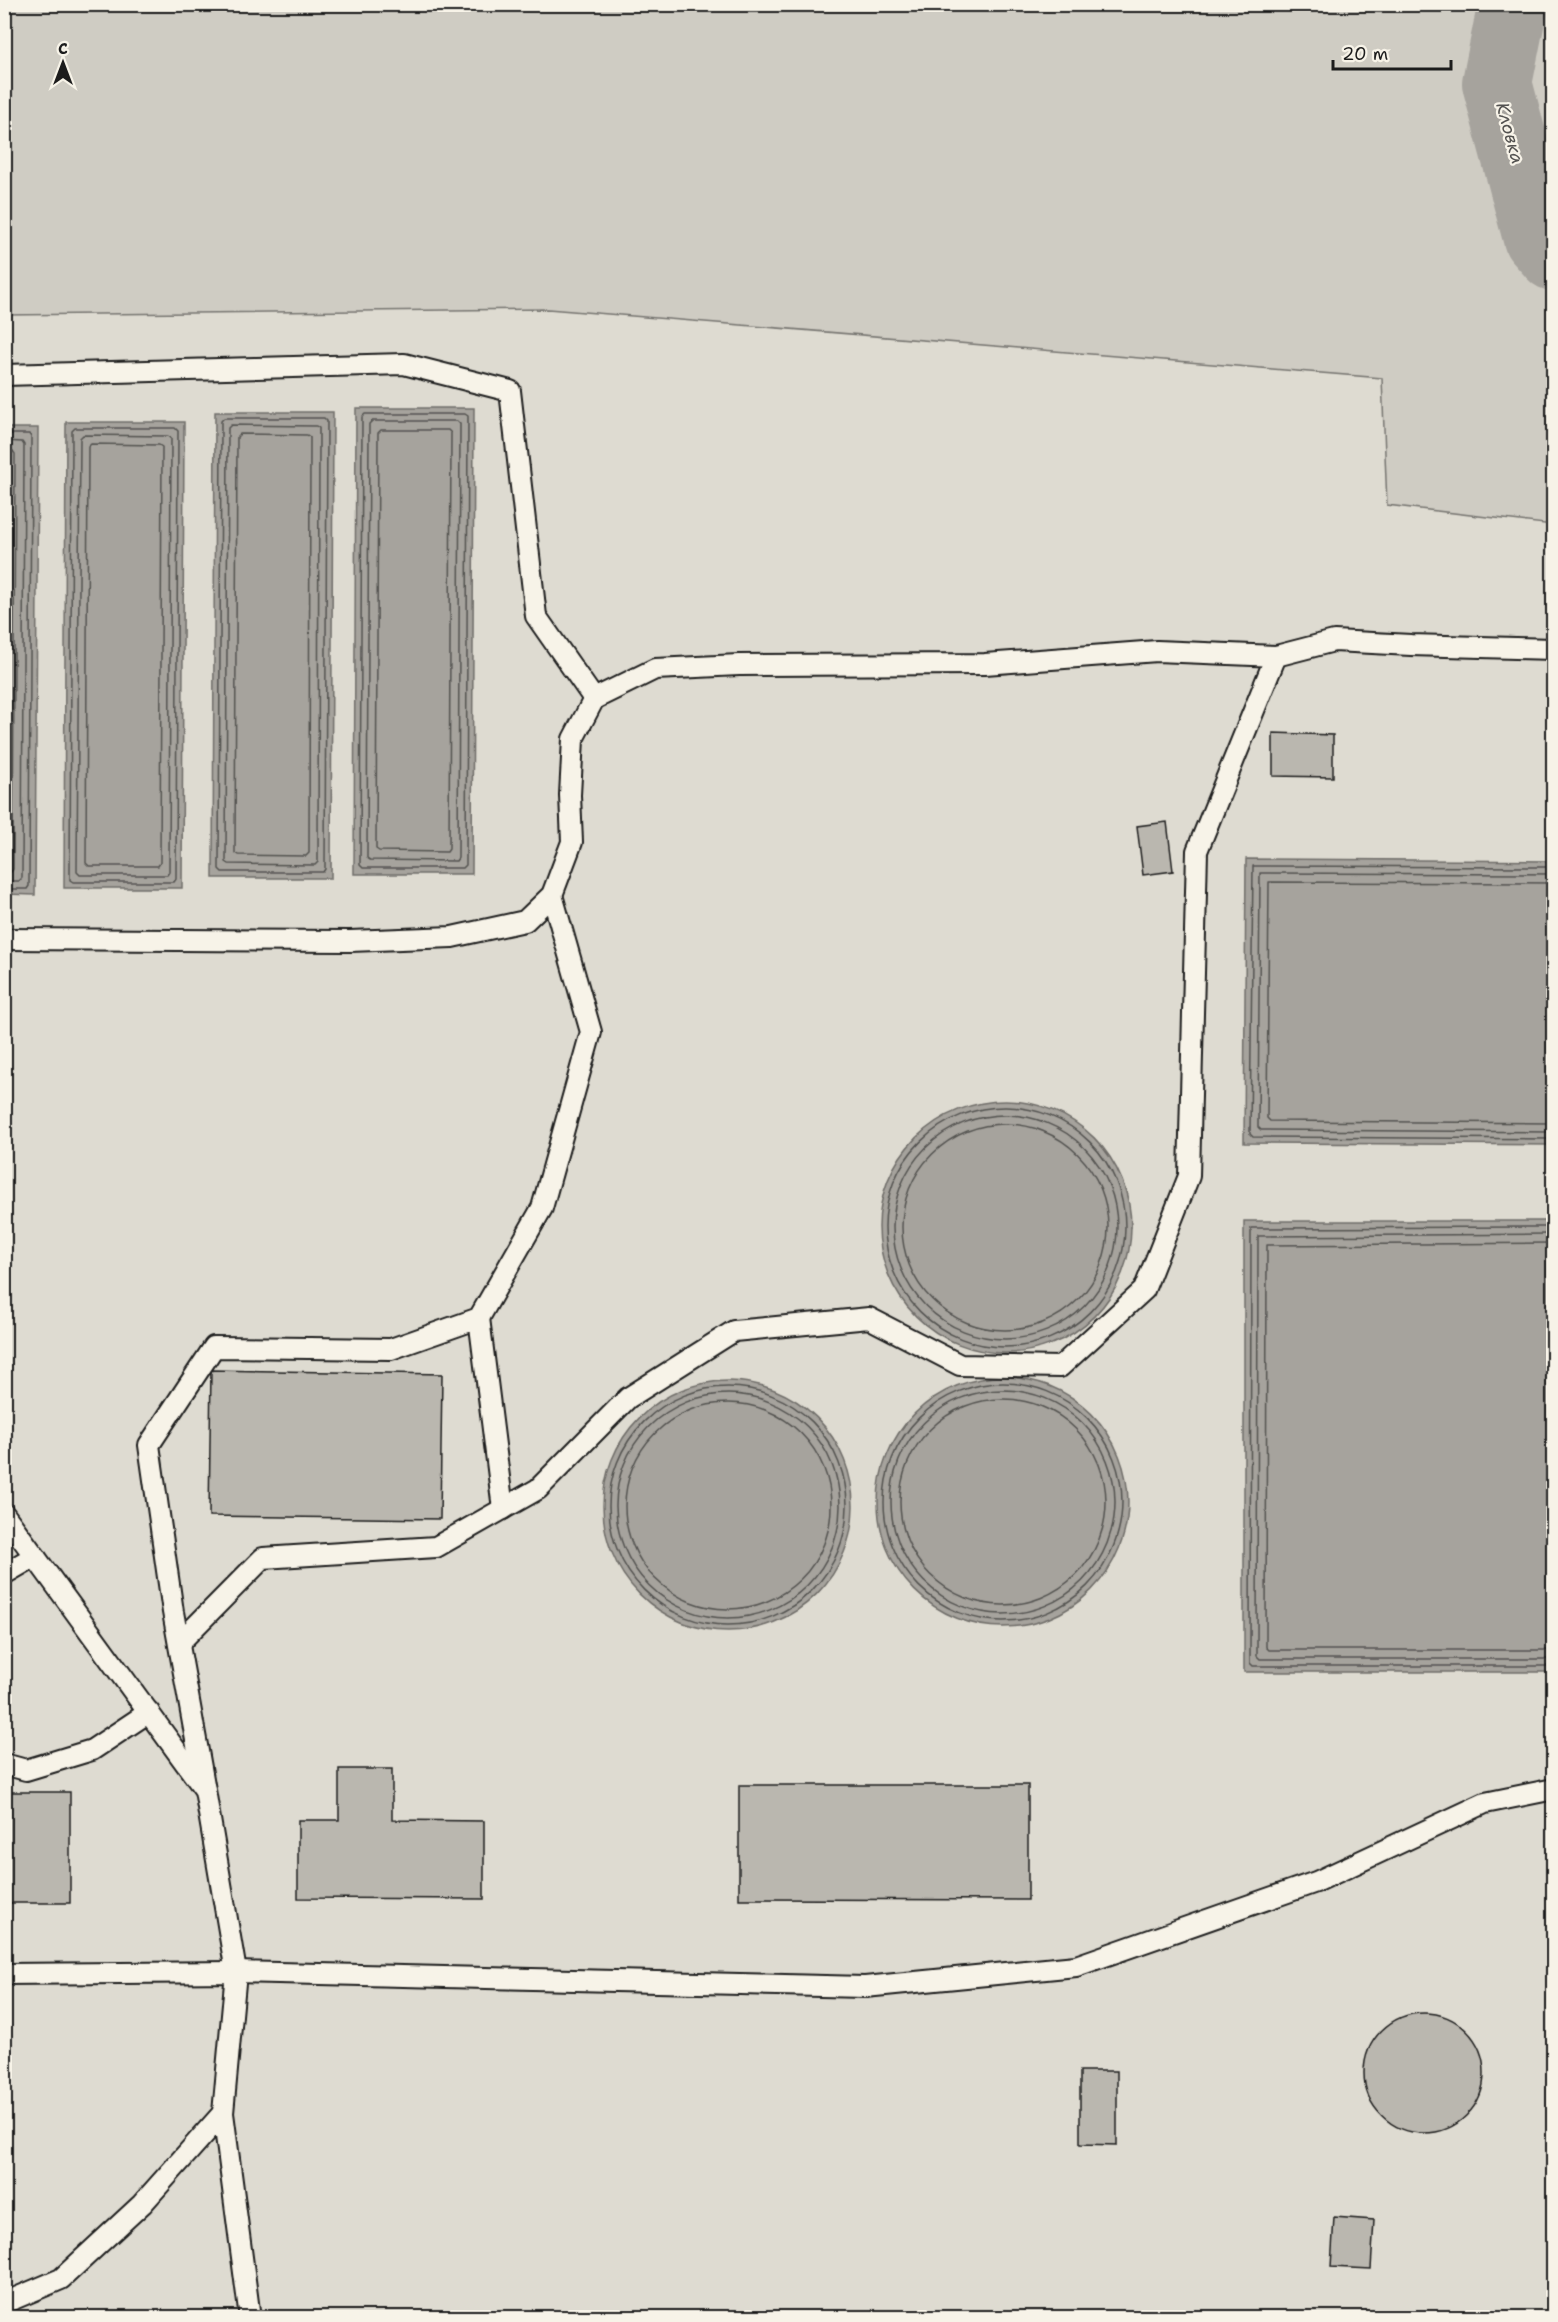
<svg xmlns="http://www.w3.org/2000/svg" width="1558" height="2322" viewBox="0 0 1558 2322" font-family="'Shantell Sans',sans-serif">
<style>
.built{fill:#dedbd1}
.green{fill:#cfccc3;stroke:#767470;stroke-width:1.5}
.water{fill:#a6a39d;stroke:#6f6d69;stroke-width:1.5}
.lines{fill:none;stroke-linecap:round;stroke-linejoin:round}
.shore{stroke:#535250;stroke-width:1.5}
.river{stroke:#a6a39d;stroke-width:70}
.building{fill:#bab7af;stroke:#1c1c1c;stroke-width:1.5}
.lane-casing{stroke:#1c1c1c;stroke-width:24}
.lane{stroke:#f7f3e8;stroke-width:20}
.labels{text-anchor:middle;stroke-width:4.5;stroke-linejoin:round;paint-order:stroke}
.water-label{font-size:18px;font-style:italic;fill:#535250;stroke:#f7f3e8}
</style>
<rect width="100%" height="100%" fill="#eeeae0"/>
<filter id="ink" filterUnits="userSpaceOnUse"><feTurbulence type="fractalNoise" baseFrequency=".0167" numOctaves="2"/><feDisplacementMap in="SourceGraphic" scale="12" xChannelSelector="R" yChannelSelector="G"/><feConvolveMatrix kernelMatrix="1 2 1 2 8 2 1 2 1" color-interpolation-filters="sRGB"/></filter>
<g filter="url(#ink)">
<path class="built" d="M548,309l834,69 5,126 166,21v1792h-1548l-1,-2002z"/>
<path class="green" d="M4,5h1549v520l-166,-20 -5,-127 -834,-69 -543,6z"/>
<g class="water">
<path d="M356,408h118l-2,466h-118z"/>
<path d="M215,412h118l-2,466h-118z"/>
<path d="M66,422h118l-2,466h-118z"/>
<path d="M5,428h33l-3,467 -30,-1z"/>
<path d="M1246,859l307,2v284l-309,-2z"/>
<circle cx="1005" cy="1227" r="126"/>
<rect x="1244" y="1221" width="309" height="451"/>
<circle cx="1003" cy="1502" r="125"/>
<circle cx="728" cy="1506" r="125"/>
</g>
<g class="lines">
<g class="shore">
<path d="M365,414h100l3,2 -2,449 -3,3h-100l-3,-3 2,-448z"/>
<path d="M224,418h100l3,3 -2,448 -2,3h-101l-3,-3 2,-448z"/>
<path d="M372,421h85l3,3 -2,434 -2,3 -86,-1 -3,-2 2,-434z"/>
<path d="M231,425l85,1 3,2 -1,434 -3,3 -86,-1 -3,-2 2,-434z"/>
<path d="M75,428h100l3,3 -2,448 -2,3h-101l-3,-2 2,-449z"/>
<path d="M381,430h67l3,3 -2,416 -2,3 -68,-1 -3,-2 2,-416z"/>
<path d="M4,434h25l2,3 -2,449 -2,3h-23"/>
<path d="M240,434l67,1 3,2 -1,416 -3,3 -68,-1 -3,-2 2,-416z"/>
<path d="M83,435l85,1 3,2 -2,434 -2,3h-87l-3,-3 3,-434z"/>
<path d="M4,441l18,1 2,3 -2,433 -3,3h-15"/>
<path d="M91,444l68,1 3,2 -2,416 -2,3h-69l-3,-3 2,-416z"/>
<path d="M4,450l9,1 2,3 -2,415 -2,3h-7"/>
<path d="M1554,867l-301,-1 -3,268 3,3 301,2"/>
<path d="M1554,874l-294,-1 -2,254 3,3 293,2"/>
<path d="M1554,883l-285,-1 -2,236 3,3 284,2"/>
<circle cx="1005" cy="1227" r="120"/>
<circle cx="1005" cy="1227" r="112"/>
<circle cx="1005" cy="1227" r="103"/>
<path d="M1554,1227l-303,1 -1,435 3,3h301"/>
<path d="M1554,1234l-296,2 -1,420 3,3h294"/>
<path d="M1554,1243l-287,2 -1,402 3,3h285"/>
<circle cx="1003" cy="1502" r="119"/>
<circle cx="728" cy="1506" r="119"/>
<circle cx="1003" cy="1502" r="112"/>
<circle cx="728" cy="1506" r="112"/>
<circle cx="1003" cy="1502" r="103"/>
<circle cx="728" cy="1506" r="103"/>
</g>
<path class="river" d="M1513,4l-16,79 41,155 16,18"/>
</g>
<g class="building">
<path d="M1273,733l60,2v42l-60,-1z"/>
<path d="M1167,822l6,49 -30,4 -6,-49z"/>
<path d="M211,1370l231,4 -2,145 -231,-3z"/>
<path d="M339,1769h53v51l92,1v78l-186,-1v-78h41z"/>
<path d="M739,1785h289v115l-289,-1z"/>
<rect x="4" y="1792" width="66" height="111"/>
<circle cx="1424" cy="2073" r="60"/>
<path d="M1080,2071h37v74l-37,-1z"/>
<path d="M1334,2217l40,3 -3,49 -40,-2z"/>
</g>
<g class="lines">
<g class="lane-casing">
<g id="lane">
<path d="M4,375l400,-11 106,27 26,225 58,83"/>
<path d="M4,939l346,2 102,-4 73,-16 27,-26 20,-53 -2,-47 3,-56 21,-40 61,-30 84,-4 246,-1 172,-13 119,5 58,-15 77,4 143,4"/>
<path d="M479,1318l24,191"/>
<path d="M4,1514l201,276 31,182 -13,141 27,205"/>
<path d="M4,1574l31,-18"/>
<path d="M179,1643l84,-85 173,-11 102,-58 90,-91 106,-67 135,-13 91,47 100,2 84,-77 45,-114 8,-325 79,-195"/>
<path d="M4,1764l22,6 66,-20 57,-38"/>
<path d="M205,1790l-32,-178 -24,-167 65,-98 177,2 88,-31 63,-110 49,-176 -39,-137"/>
<path d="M4,1974l232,-2 629,15 211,-21 240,-84 169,-79 69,-14"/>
<path d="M4,2303l57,-24 81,-75 81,-91"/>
</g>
</g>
<use href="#lane" class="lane"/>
</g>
</g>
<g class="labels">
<g class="water-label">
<text transform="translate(1510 133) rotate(75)" y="6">Кловка</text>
</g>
</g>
<rect width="1558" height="2322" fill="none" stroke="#f7f3e8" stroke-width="24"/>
<rect x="12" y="12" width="1534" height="2298" fill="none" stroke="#1c1c1c" stroke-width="2" filter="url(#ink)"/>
<g transform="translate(63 63)" stroke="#f7f3e8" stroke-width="4.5" paint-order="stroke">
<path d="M0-4.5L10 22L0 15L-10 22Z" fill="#1c1c1c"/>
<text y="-9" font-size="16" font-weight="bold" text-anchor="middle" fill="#1c1c1c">С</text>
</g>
<path d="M1333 60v9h118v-9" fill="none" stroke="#1c1c1c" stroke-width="3"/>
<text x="1342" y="60" font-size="18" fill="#1c1c1c" stroke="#f7f3e8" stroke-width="4.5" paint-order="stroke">20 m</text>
</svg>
